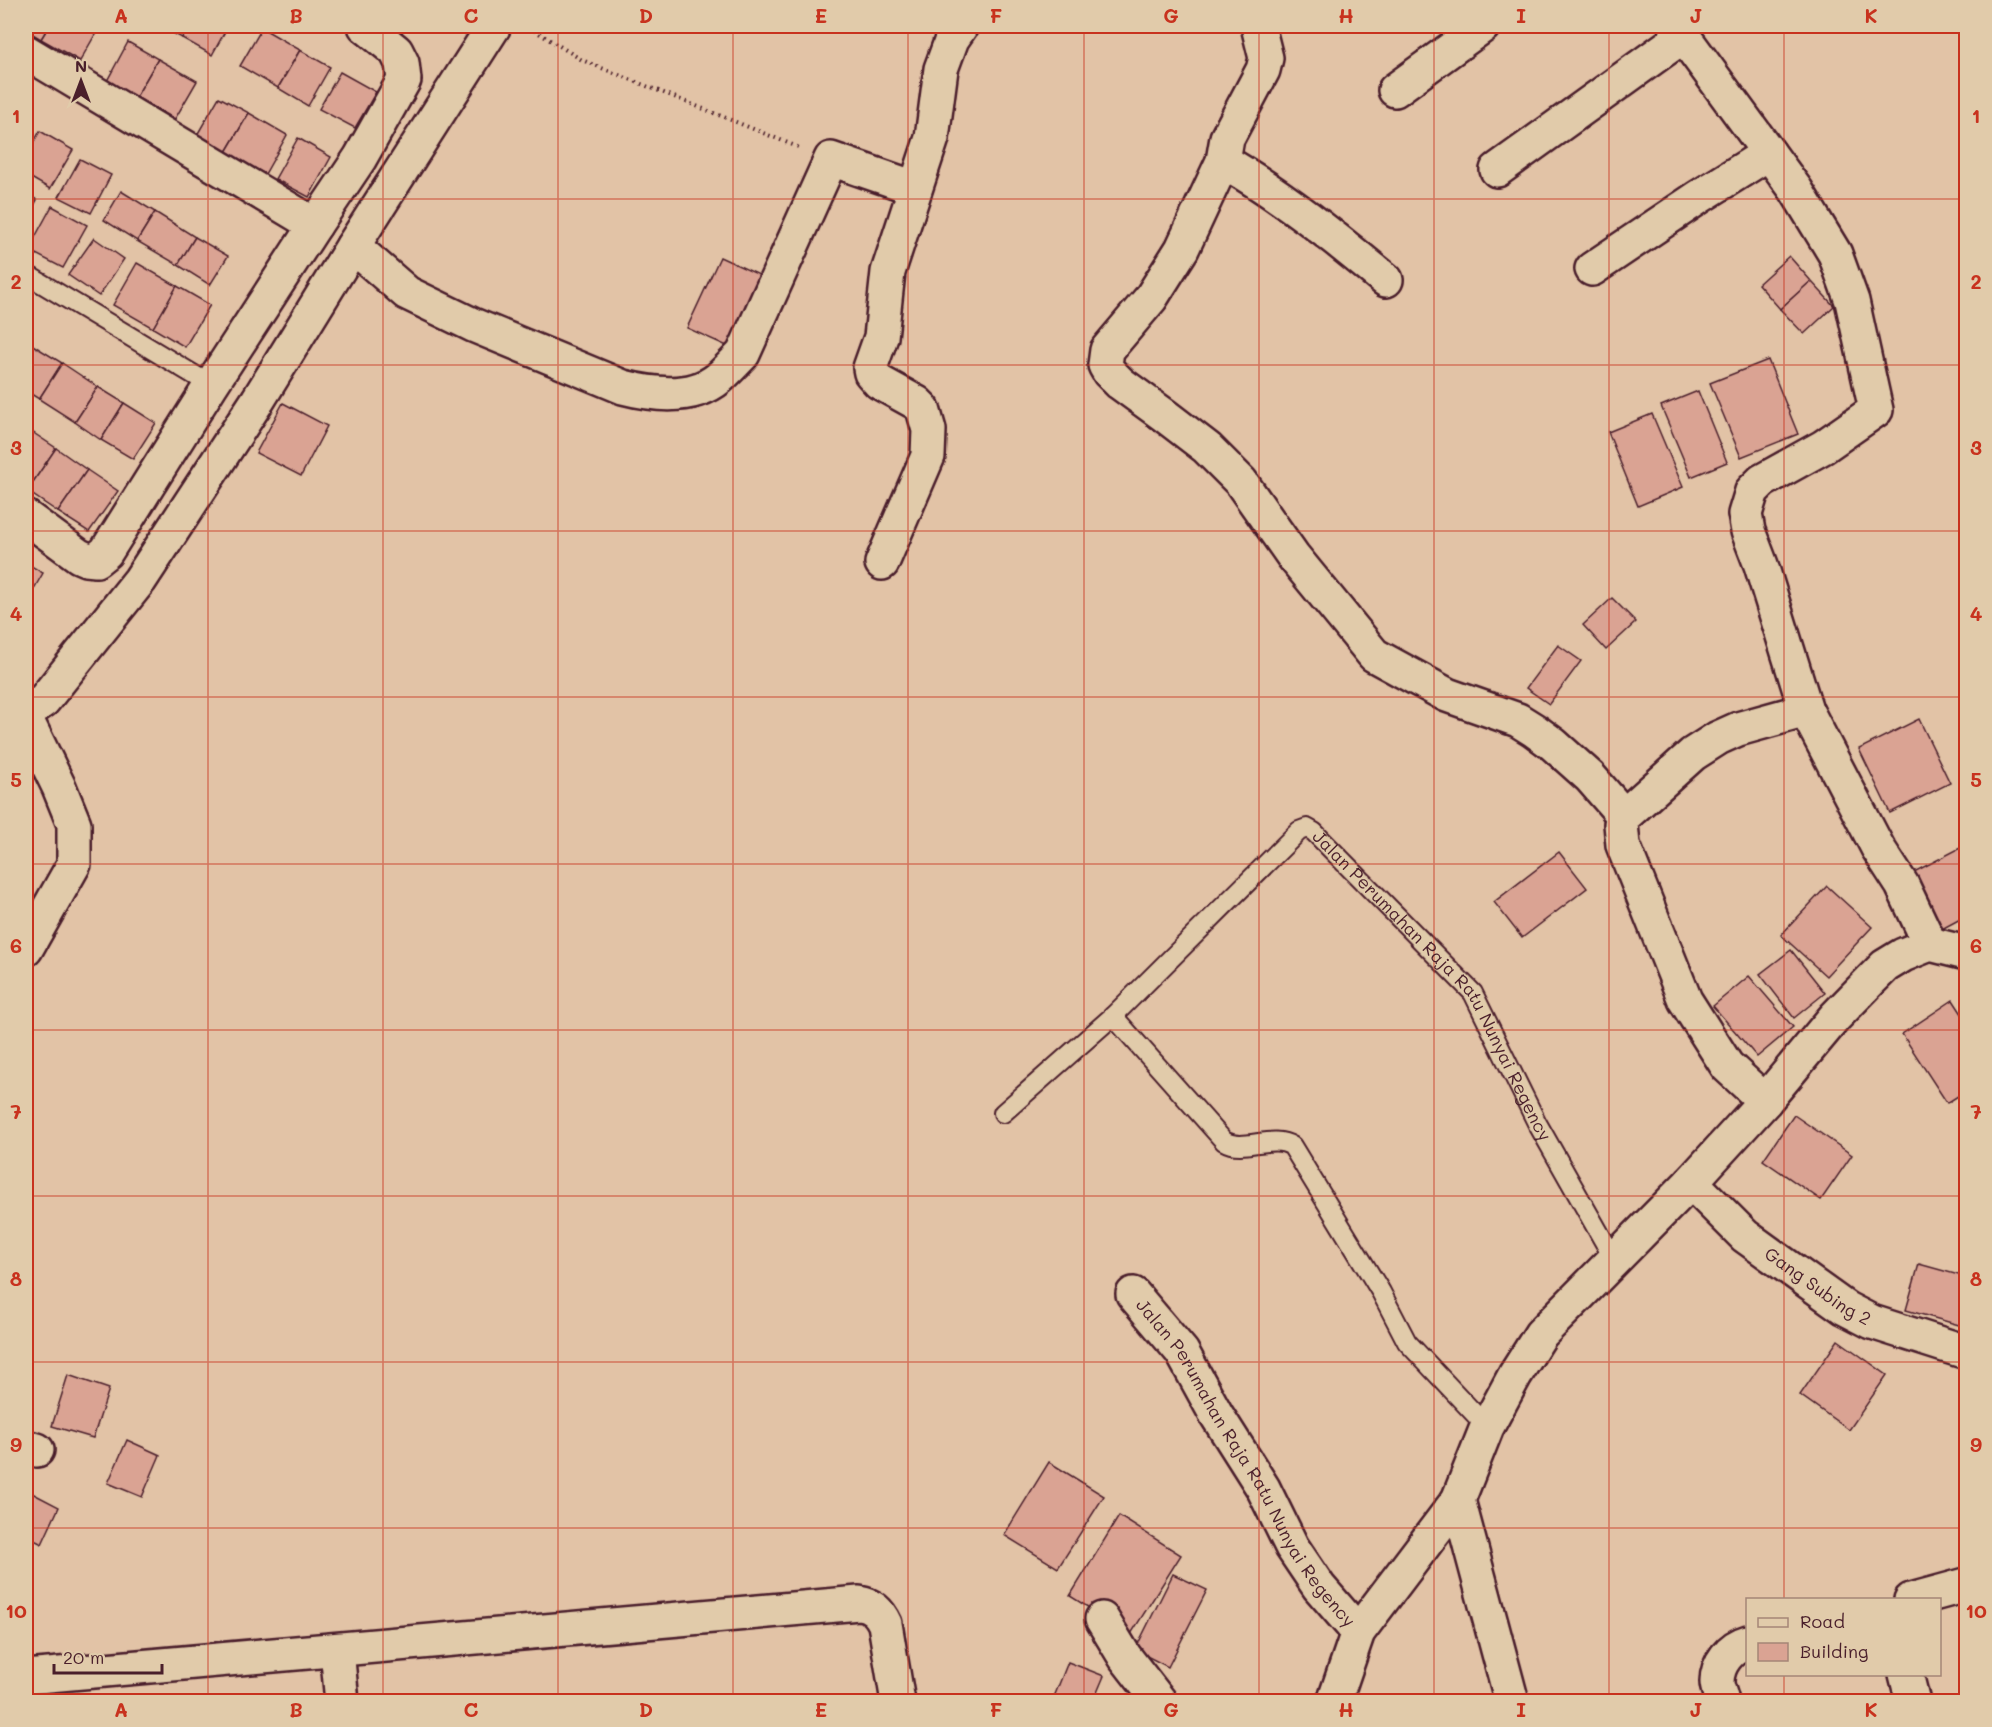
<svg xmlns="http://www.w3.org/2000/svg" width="1992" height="1727" viewBox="0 0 1992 1727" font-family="Mali,sans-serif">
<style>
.building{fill:#daa393;stroke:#4a1f2b;stroke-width:1.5}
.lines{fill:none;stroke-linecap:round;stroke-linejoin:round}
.lane-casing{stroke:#4a1f2b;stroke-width:22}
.street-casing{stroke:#4a1f2b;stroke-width:38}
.path{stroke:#4a1f2b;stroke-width:4;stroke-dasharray:1.5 4.5;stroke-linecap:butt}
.lane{stroke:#e1cbaa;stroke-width:18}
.street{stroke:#e1cbaa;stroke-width:33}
.grid{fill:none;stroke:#c8321e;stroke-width:1.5;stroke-opacity:0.55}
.labels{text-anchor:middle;stroke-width:4.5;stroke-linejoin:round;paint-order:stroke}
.street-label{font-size:18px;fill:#4a1f2b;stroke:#e1cbaa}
.neatline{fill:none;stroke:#c8321e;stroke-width:2}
.grid-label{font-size:20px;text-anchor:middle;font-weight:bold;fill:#c8321e}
</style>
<rect width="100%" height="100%" fill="#e2c3a6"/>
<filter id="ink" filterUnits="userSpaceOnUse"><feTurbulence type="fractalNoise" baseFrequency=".0167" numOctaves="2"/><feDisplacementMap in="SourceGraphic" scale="12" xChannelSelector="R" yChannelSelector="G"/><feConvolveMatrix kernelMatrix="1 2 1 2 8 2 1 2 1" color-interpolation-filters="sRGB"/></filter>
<g filter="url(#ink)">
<g class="building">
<path d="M26,26h23l-8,13 -15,-9z"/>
<path d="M49,26h51l-20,35 -39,-22z"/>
<path d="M160,26h29l-7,12z"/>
<path d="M189,26h39l-16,29 -30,-17z"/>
<path d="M262,28l38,22 -22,38 -38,-22z"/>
<path d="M128,42l30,17 -22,38 -29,-16z"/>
<path d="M300,50l30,17 -22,39 -30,-18z"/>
<path d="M158,59l39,22 -22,38 -39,-22z"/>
<path d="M340,72l36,20 -21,36 -36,-19z"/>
<path d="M219,97l30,16 -23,39 -29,-17z"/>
<path d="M249,113l38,22 -22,39 -39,-22z"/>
<path d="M40,131l33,19 -23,39 -24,-14v-19z"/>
<path d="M298,138l33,19 -22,40 -34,-18z"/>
<path d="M80,159l31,16 -20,38 -32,-16z"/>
<path d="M121,191l34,21 -18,29 -33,-21z"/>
<path d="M26,193l11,7 -11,20z"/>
<path d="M52,206l35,19 -24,43 -35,-18z"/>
<path d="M155,212l40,25 -17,28 -41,-24z"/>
<path d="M195,237l33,19 -18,29 -32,-20z"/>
<path d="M94,238l30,21 -25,37 -31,-21z"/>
<path d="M1789,256l22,25 -31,28 -22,-25z"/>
<path d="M720,257l52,24 -34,70 -51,-23z"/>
<path d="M137,263l40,23 -24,42 -40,-23z"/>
<path d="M1811,281l23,25 -30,28 -24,-25z"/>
<path d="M177,286l33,19 -25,42 -32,-19z"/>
<path d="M31,344l31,19 -23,36 -13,-8v-39z"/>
<path d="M1768,360l30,74 -57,23 -31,-74z"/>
<path d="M62,363l36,24 -23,35 -36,-23z"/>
<path d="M98,387l26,16 -23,37 -26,-18z"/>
<path d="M1698,391l29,71 -36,15 -30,-71z"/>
<path d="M124,403l32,20 -23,36 -32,-19z"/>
<path d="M283,403l44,23 -26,50 -45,-23z"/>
<path d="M1652,414l31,73 -45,19 -30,-74z"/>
<path d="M26,428l30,20 -29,43 -1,-1z"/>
<path d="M56,448l31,22 -29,42 -31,-21z"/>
<path d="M87,470l31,21 -29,41 -31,-20z"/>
<path d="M26,563l17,10 -12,21 -5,-3z"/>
<path d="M1612,598l24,24 -30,28 -23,-25z"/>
<path d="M1558,645l23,16 -32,43 -23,-16z"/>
<path d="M1919,719l31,64 -60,30 -31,-64z"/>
<path d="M1966,845v71l-26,14 -30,-56z"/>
<path d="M1559,852l28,36 -65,50 -28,-36z"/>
<path d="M1827,886l45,41 -46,49 -45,-41z"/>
<path d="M1791,950l34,43 -31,25 -34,-44z"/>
<path d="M1749,976l44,51 -36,30 -44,-51z"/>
<path d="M1953,1000l13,20v71l-19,12 -45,-69z"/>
<path d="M1794,1115l58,40 -31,45 -58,-40z"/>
<path d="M1919,1264l47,13v50l-60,-17z"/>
<path d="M1838,1340l49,35 -38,55 -49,-35z"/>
<path d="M68,1375l41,14 -16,49 -41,-12z"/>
<path d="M127,1440l33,15 -18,42 -34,-14z"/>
<path d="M1049,1462l55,34 -46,72 -54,-33z"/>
<path d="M30,1492l29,15 -17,37 -16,-8v-36z"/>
<path d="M1119,1516l62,39 -50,79 -61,-38z"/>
<path d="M1173,1574l34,16 -39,77 -33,-17z"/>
<path d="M1068,1662l36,14 -11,26h-41z"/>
</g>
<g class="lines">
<g class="lane-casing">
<g id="lane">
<path d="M26,274l185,111"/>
<path d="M1003,1113l110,-97"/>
<path id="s1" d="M1487,1427l-80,-85 -26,-50 -89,-146c-20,-13 -48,7 -68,-5l-111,-125 186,-185 8,-3 7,4 159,161 64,130 77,136"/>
</g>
</g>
<g class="street-casing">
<g id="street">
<path d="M1258,26l8,32 -3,12 -36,68 -4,23 -41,88 -31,49 -44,52 -2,15 4,7 11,11 44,32 43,33 34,34 52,74 81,99 73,40 71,25 16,10 19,14 37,33 34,39"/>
<path d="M1676,26l120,164 39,64 17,47 24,109 -53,37 -61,34 -10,10 -7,23 3,17 13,34 45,145 72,138 24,37 28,59"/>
<path d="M26,52l289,173 -104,160 -105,167 -10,8 -10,-1 -7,-3 -53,-39"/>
<path d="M1395,90l88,-64"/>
<path d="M1223,161c59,34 111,76 163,119"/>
<path d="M1497,170l186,-134"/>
<path d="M315,225l45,-67 44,-78 -2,-17 -6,-12 -31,-25"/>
<path d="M353,246l54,47 66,32 150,62c31,8 70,13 96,-9 9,-8 16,-16 24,-24l88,-195 84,29"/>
<path d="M1592,269l107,-72 70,-44"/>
<path d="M882,563l46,-107 1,-26 -6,-21 -6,-6 -38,-21 -8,-9 -1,-5 11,-31 7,-65 44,-134 9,-69 11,-30 9,-13"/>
<path d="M26,713l18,-13 96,-120 118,-180 95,-154 141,-220"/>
<path d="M26,719l33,68 15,37v40l-48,85"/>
<path d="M1930,944l36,9"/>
<path d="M1765,1101l-38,-35 -42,-66 -62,-155 -2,-21 3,-8 69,-62 25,-16 20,-9 68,-19"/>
<path id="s2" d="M1691,1182l54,54 100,72 27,14 94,30"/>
<path id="s3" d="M1133,1294l49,58 34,62 47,74 29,59 27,40 39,45"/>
<path d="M26,1447l11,3"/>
<path d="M1458,1500l54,202"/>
<path d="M1911,1600l55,-15"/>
<path d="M1102,1619l23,38 35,45"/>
<path d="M337,1650l5,52"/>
<path d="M1906,1674l7,28"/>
<path d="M26,1677l833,-74c13,2 20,8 26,21l13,78"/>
<path d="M1334,1702l24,-70 100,-132 29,-73 28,-52 26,-41 150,-152 74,-81 70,-84 36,-37 14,-14 18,-11 27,-11"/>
<path d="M1722,1702c-1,-6 -5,-14 -5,-20 0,-18 13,-35 31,-40"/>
</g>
</g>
<path class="path" d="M529,27l53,33 216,87"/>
<use href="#lane" class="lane"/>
<use href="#street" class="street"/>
</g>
</g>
<path class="grid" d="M208,26v1676M383,26v1676M558,26v1676M733,26v1676M908,26v1676M1084,26v1676M1259,26v1676M1434,26v1676M1609,26v1676M1784,26v1574M26,199h1940M26,365h1940M26,531h1940M26,697h1940M26,864h1940M26,1030h1940M26,1196h1940M26,1362h1940M26,1528h1940M1784,1674v28"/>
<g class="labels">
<g class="street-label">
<text dy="6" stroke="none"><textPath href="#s1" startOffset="1056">Jalan Perumahan Raja Ratu Nunyai Regency</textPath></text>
<text dy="6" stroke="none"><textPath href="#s2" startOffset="165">Gang Subing 2</textPath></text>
<text dy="6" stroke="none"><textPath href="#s3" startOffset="204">Jalan Perumahan Raja Ratu Nunyai Regency</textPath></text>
</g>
</g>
<rect width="1992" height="1727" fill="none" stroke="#e1cbaa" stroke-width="66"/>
<rect x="1746" y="1598" width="195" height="78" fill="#e1cbaa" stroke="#a58677" stroke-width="1.5"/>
<rect x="1758" y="1618" width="30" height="9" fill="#e1cbaa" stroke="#a58677" stroke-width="1.5"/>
<text x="1800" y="1628" font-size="18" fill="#4a1f2b">Road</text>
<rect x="1758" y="1643" width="30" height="18" fill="#daa393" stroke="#a58677" stroke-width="1.5"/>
<text x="1800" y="1658" font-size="18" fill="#4a1f2b">Building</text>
<g transform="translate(81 81)" stroke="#e1cbaa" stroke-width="4.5" paint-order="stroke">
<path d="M0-4.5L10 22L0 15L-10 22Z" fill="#4a1f2b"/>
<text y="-9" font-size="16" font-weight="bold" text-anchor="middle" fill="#4a1f2b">N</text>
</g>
<path d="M54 1664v9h108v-9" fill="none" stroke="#4a1f2b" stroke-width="3"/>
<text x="63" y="1664" font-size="18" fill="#4a1f2b" stroke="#e1cbaa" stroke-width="4.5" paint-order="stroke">20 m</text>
<rect x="33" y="33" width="1926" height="1661" class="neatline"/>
<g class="grid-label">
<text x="121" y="23">A</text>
<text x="296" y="23">B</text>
<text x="471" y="23">C</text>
<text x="646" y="23">D</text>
<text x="821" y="23">E</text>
<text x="996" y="23">F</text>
<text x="1171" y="23">G</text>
<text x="1346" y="23">H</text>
<text x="1521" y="23">I</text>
<text x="1696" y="23">J</text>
<text x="1871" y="23">K</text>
<text x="16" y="123">1</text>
<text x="1976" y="123">1</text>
<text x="16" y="289">2</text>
<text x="1976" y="289">2</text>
<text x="16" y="455">3</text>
<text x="1976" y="455">3</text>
<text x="16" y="621">4</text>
<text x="1976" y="621">4</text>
<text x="16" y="787">5</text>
<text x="1976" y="787">5</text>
<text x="16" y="953">6</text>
<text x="1976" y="953">6</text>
<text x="16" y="1119">7</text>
<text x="1976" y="1119">7</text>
<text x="16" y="1286">8</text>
<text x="1976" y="1286">8</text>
<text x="16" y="1452">9</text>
<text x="1976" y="1452">9</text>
<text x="16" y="1618">10</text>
<text x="1976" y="1618">10</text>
<text x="121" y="1717">A</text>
<text x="296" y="1717">B</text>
<text x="471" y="1717">C</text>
<text x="646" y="1717">D</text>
<text x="821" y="1717">E</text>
<text x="996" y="1717">F</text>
<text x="1171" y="1717">G</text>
<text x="1346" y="1717">H</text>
<text x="1521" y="1717">I</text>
<text x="1696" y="1717">J</text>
<text x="1871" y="1717">K</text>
</g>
</svg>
